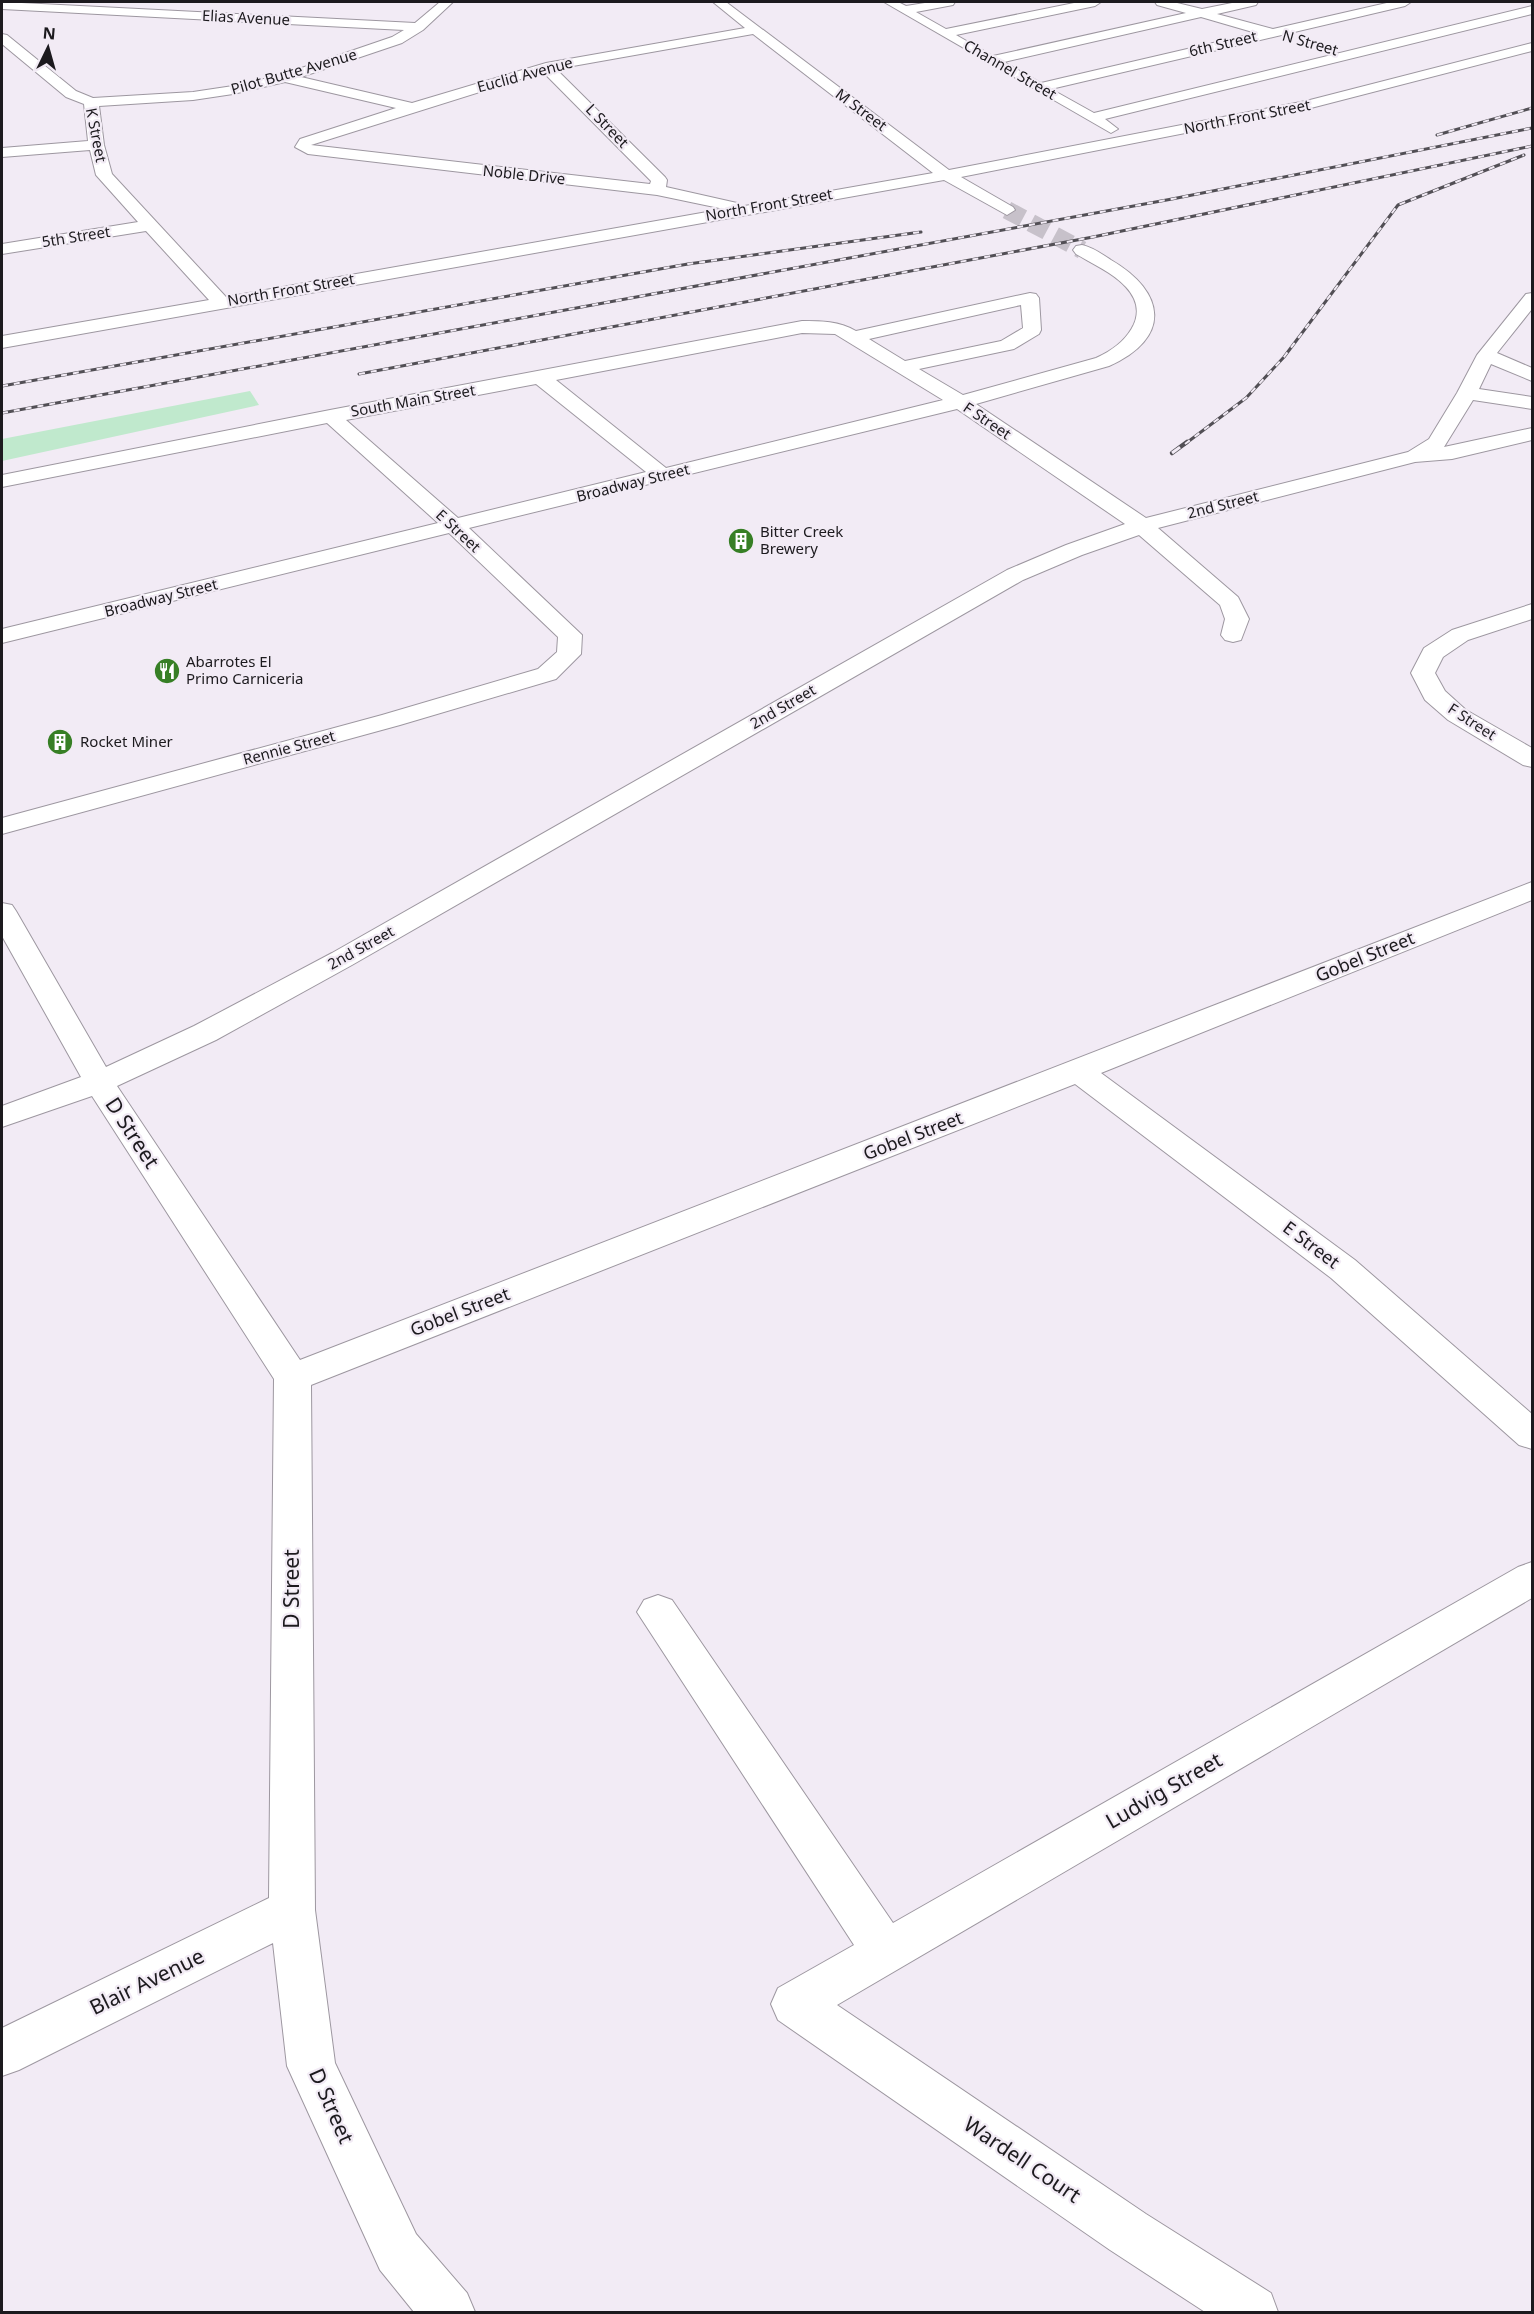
<svg xmlns="http://www.w3.org/2000/svg" width="1534" height="2314" viewBox="0 0 1534 2314" font-family="'Noto Sans',sans-serif">
<style>
.green{fill:#c0e9cd}
.lines{fill:none;stroke-linecap:round;stroke-linejoin:round}
.minor-tunnel{stroke:#c7c1ca;stroke-width:18;stroke-dasharray:18 9;stroke-linecap:butt}
.minor-casing{stroke:#9d97a0;stroke-width:2}
.minor{fill:#fff;fill-rule:evenodd}
.rail-far1-casing{stroke:#524f55;stroke-width:3}
.rail-casing{stroke:#524f55;stroke-width:4.5}
.rail-far1{stroke:#f2ebf5;stroke-width:2;stroke-dasharray:6;stroke-linecap:butt}
.rail{stroke:#f2ebf5;stroke-width:3;stroke-dasharray:10;stroke-linecap:butt}
.labels{text-anchor:middle;stroke-width:4.5;stroke-linejoin:round;paint-order:stroke}
.far-street-label{font-size:15px;fill:#1c1a1e;stroke:#f2ebf5}
.far-poi-label{font-size:15px;fill:#1c1a1e;stroke:#f2ebf5;text-anchor:start}
.street-label{font-size:18px;fill:#1c1a1e;stroke:#f2ebf5}
.near-street-label{font-size:21px;fill:#1c1a1e;stroke:#f2ebf5}
</style>
<rect width="100%" height="100%" fill="#f2ebf5"/>
<path class="green" d="M250,391l9,14 -257,56v-22z"/>
<g class="lines">
<path class="minor-tunnel" d="M1007,210l75,40"/>
<g class="minor-casing">
<g id="minor">
<path d="M2,2l413,21 25,-21h13l-30,28 -21,13 -101,34 111,26 134,-40 199,-35 -32,-26h13l223,168 357,-69 226,-58v8l-225,58 -346,68 52,30 2,3 -8,5 -63,-35 -942,168v-12l207,-36 -63,-69 -144,23v-10l136,-22 -42,-47 -6,-25 -88,7v-9l86,-7 -4,-37 -18,-7 -64,-53v-10l5,1 69,56 17,7 100,-6 40,-6 48,-11 111,-38 12,-7 -402,-21zM753,34l180,139 -194,34 -2,-4 -71,-16 1,-7 -2,-3 -109,-108zM543,72l108,109 -1,3 -339,-39zM285,82l111,26 -96,31 -5,8 13,7 349,41 67,14 -498,88 -114,-123 -8,-29 -5,-39 94,-6 40,-6z"/>
<path d="M884,2h14l8,4 25,-4h24l-2,3 -37,7 30,17 133,-27h22l-6,4 -139,29 37,21 193,-43 -29,-8 -2,-3h18l29,7 35,-7h21l-2,3 -39,9 56,15 118,-27h20l-6,4 -354,83 43,24 438,-107v8l-427,105 13,10 -7,4zM1201,17l55,16 -215,50 -37,-21z"/>
<path d="M1082,245c10,2 20,9 29,15 55,32 61,78 -2,106l-133,38 170,114 262,-66 21,-13 28,-46 20,-38 49,-61 6,-1v16l-35,44 35,15v13l-41,-17 -12,25 53,8v12l-59,-9 -29,47 88,-19v12l-80,19 -37,3 -257,66 80,69 11,22 -8,21 -8,2 -8,-2 -4,-5 4,-16 -5,-14 -81,-70 -57,20 -59,25 -671,385 -136,75 -99,46 183,274 1232,-478v18l-431,173 254,187 177,154v35l-13,-4 -188,-167 -256,-194 -764,301 4,525 20,153 81,171 51,59 8,19h-61l-34,-42 -93,-204 -14,-123 -254,127 -17,6v-48l267,-130 5,-519 -182,-283 -90,31v-21l79,-29 -79,-141v-33l10,2 4,6 90,156 88,-41 138,-73 675,-383 59,-25 59,-21 -168,-115 -488,119 113,107 -1,19 -25,25 -156,46 -398,109v-16l380,-103 156,-46 19,-17 1,-15 -109,-104 -447,110v-14l436,-106 -111,-100 -325,64v-12l328,-65 472,-89c19,0 37,0 54,10l174,-38 6,1 3,4 2,32 -2,4 -25,15 -95,20 44,26 133,-37c28,-12 57,-42 30,-71 -13,-14 -33,-23 -50,-33l-3,-4 3,-4zM1021,305l2,23 -22,13 -96,20 -36,-22zM802,333l33,1 108,66 -277,68 -110,-88zM536,384l110,88 -188,46 -112,-98z"/>
<path d="M1532,604v15l-64,21 -25,17 -8,16 10,18 21,19 66,38v19l-9,-2 -75,-45 -23,-20 -14,-27 13,-25 28,-18z"/>
<path d="M1532,1562v36l-695,407 309,209 125,79 7,19h-73l-95,-62 -332,-230 -7,-16 7,-16 76,-43 -217,-333 7,-12 14,-5 14,5 221,323 625,-356z"/>
</g>
</g>
<use href="#minor" class="minor"/>
<g class="rail-far1-casing">
<g id="rail-far1">
<path d="M1437,135l95,-27"/>
<path d="M359,374l734,-137 439,-91"/>
<path d="M2,386l686,-122 233,-32"/>
<path d="M2,413l1170,-214 360,-71"/>
<path d="M1185,444l61,-46 38,-41 114,-152 126,-50"/>
</g>
</g>
<g class="rail-casing">
<path id="rail" d="M1172,453l15,-11"/>
</g>
<use href="#rail-far1" class="rail-far1"/>
<use href="#rail" class="rail"/>
</g>
<defs>
<g id="building-disc" transform="scale(1.35)"><circle r="9.5" fill="#377f25" stroke="#f2ebf5"/><path d="M-4-6H4V6H1V3H-1V6H-4ZM-2.5-4.3h1.7v1.8h-1.7ZM.8-4.3h1.7v1.8H.8ZM-2.5-1h1.7V.8h-1.7ZM.8-1h1.7V.8H.8Z" fill="#fff"/></g>
<g id="restaurant-disc" transform="scale(1.35)"><circle r="9.5" fill="#377f25" stroke="#f2ebf5"/><path d="M-5-6h1v4h1v-4h1v4h1v-4h1v5L-1.5 .5V6h-2V.5L-5-1ZM5-6V6H3V1.5H1.5Q1.5-4 5-6Z" fill="#fff"/></g>
</defs>
<g fill-rule="evenodd">
<use href="#building-disc" x="741" y="541"/>
<use href="#restaurant-disc" x="167" y="671"/>
<use href="#building-disc" x="60" y="742"/>
</g>
<g class="labels">
<g class="far-street-label">
<text transform="translate(246 18) rotate(3)" y="5">Elias Avenue</text>
<text transform="translate(1310 43) rotate(16)" y="5">N Street</text>
<text transform="translate(1223 44) rotate(-13)" y="5">6th Street</text>
<text transform="translate(1010 70) rotate(30)" y="5">Channel Street</text>
<text transform="translate(294 72) rotate(-16)" y="5">Pilot Butte Avenue</text>
<text transform="translate(525 75) rotate(-15)" y="5">Euclid Avenue</text>
<text transform="translate(861 110) rotate(37)" y="5">M Street</text>
<text transform="translate(1247 117) rotate(-11)" y="5">North Front Street</text>
<text transform="translate(607 126) rotate(46)" y="5">L Street</text>
<text transform="translate(96 135) rotate(79)" y="5">K Street</text>
<text transform="translate(524 175) rotate(6)" y="5">Noble Drive</text>
<text transform="translate(769 205) rotate(-10)" y="5">North Front Street</text>
<text transform="translate(76 237) rotate(-9)" y="5">5th Street</text>
<text transform="translate(291 290) rotate(-10)" y="5">North Front Street</text>
<text transform="translate(413 401) rotate(-10)" y="5">South Main Street</text>
<text transform="translate(987 421) rotate(34)" y="5">F Street</text>
<text transform="translate(633 483) rotate(-14)" y="5">Broadway Street</text>
<text transform="translate(1223 505) rotate(-14)" y="5">2nd Street</text>
<text transform="translate(458 531) rotate(43)" y="5">E Street</text>
<text transform="translate(161 598) rotate(-14)" y="5">Broadway Street</text>
<text transform="translate(783 707) rotate(-30)" y="5">2nd Street</text>
<text transform="translate(1472 722) rotate(33)" y="5">F Street</text>
<text transform="translate(289 748) rotate(-15)" y="5">Rennie Street</text>
<text transform="translate(361 948) rotate(-29)" y="5">2nd Street</text>
</g>
<g class="far-poi-label">
<text x="760" y="537">Bitter Creek<tspan x="760" dy="17">Brewery</tspan></text>
<text x="186" y="667">Abarrotes El<tspan x="186" dy="17">Primo Carniceria</tspan></text>
<text x="80" y="747">Rocket Miner</text>
</g>
<g class="street-label">
<text transform="translate(1365 957) rotate(-22)" y="6">Gobel Street</text>
<text transform="translate(913 1136) rotate(-21)" y="6">Gobel Street</text>
<text transform="translate(1311 1245) rotate(37)" y="6">E Street</text>
<text transform="translate(460 1312) rotate(-21)" y="6">Gobel Street</text>
</g>
<g class="near-street-label">
<text transform="translate(132 1133) rotate(57)" y="7">D Street</text>
<text transform="translate(292 1589) rotate(-90)" y="7">D Street</text>
<text transform="translate(1164 1791) rotate(-30)" y="7">Ludvig Street</text>
<text transform="translate(147 1982) rotate(-26)" y="7">Blair Avenue</text>
<text transform="translate(331 2106) rotate(66)" y="7">D Street</text>
<text transform="translate(1022 2160) rotate(34)" y="7">Wardell Court</text>
</g>
</g>
<rect width="1534" height="2314" fill="none" stroke="#1c1a1e" stroke-width="6"/>
<g transform="translate(48 48) rotate(5)" stroke="#f2ebf5" stroke-width="4.5" paint-order="stroke">
<path d="M0-4.5L10 22L0 15L-10 22Z" fill="#1c1a1e"/>
<text y="-9" font-size="16" font-weight="bold" text-anchor="middle" fill="#1c1a1e">N</text>
</g>
</svg>
